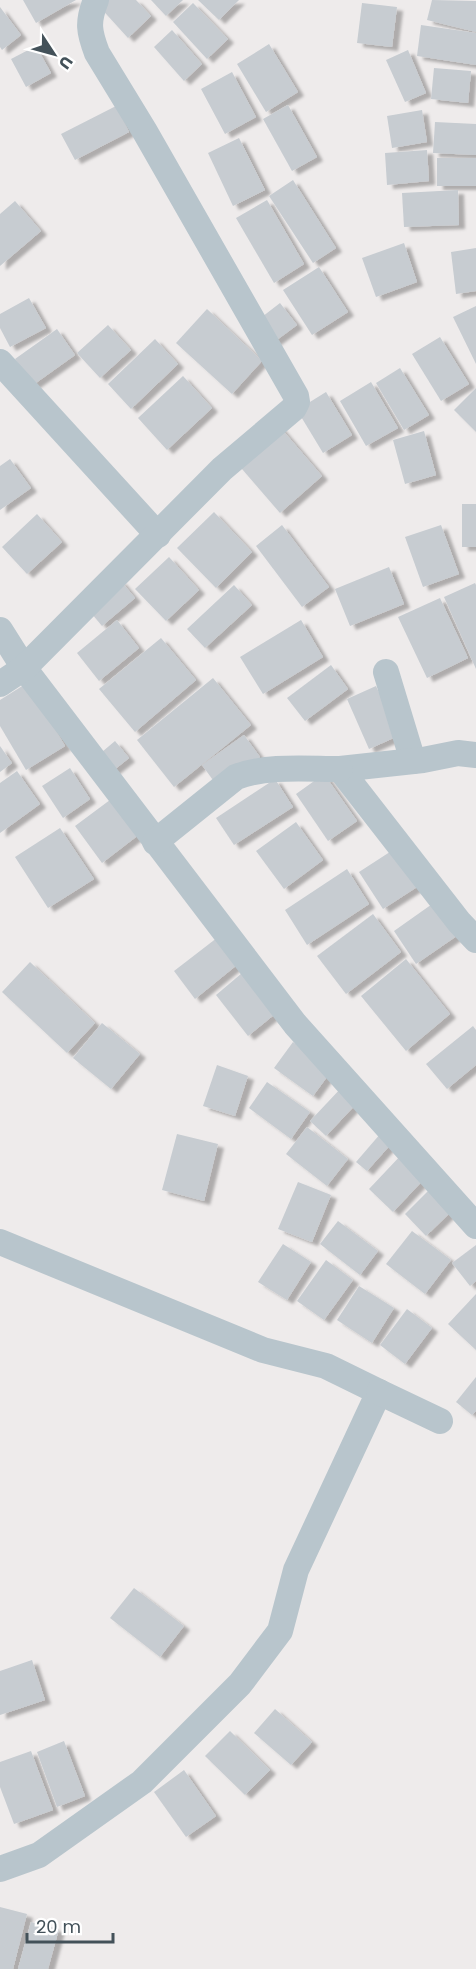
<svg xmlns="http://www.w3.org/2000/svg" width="476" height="1969" viewBox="0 0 476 1969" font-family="Poppins,sans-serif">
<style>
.building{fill:#c7ccd1;filter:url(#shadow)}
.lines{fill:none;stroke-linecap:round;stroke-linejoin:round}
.street{stroke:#b8c5cc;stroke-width:26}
</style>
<defs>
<filter id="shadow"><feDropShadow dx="6" dy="4" stdDeviation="1.5" flood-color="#0004"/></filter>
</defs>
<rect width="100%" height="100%" fill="#eeebeb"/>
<g class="building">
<path d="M23,0h53l-40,23z"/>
<path d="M103,0h33l15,16 -23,22 -30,-33z"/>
<path d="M151,0h32l-17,16z"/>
<path d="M198,0h41l-20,20z"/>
<path d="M432,0l44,1v31l-49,-12z"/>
<path d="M193,3l35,36 -21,20 -34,-37z"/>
<path d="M362,3l35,4 -5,40 -35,-4z"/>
<path d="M0,7l21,28 -19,15 -2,-3z"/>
<path d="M421,25l55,8v32l-59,-9z"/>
<path d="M172,30l30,34 -18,17 -30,-34z"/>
<path d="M269,44l29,48 -32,20 -29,-48z"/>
<path d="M36,46l15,27 -25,14 -15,-28z"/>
<path d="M408,50l18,43 -21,9 -19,-42z"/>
<path d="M434,68l37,3 -3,32 -37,-4z"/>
<path d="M232,72l24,45 -31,17 -24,-45z"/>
<path d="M288,105l29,52 -25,14 -29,-52z"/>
<path d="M116,106l13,26 -54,28 -14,-26z"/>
<path d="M422,110l5,32 -35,6 -5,-32z"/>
<path d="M435,122l41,2v31l-43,-2z"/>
<path d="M239,138l26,52 -32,16 -25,-53z"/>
<path d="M427,150l2,31 -42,4 -2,-32z"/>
<rect x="437" y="158" width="39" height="28"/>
<path d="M293,180l43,68 -23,15 -44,-67z"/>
<path d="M458,190l1,35 -55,2 -2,-34z"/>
<path d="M267,200l37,64 -30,19 -38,-65z"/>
<path d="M15,201l26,30 -41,35v-52z"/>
<path d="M404,243l13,39 -41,15 -14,-39z"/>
<path d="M476,248v43l-20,3 -5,-42z"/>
<path d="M319,267l29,45 -36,23 -29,-45z"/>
<path d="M29,298l17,30 -36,19 -10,-19v-14z"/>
<path d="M280,303l17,22 -23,17 -16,-22z"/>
<path d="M476,306v58l-23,-47z"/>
<path d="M207,309l55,52 -30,33 -56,-51z"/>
<path d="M108,325l23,25 -31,28 -23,-25z"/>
<path d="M57,329l18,26 -42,30 -18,-26z"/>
<path d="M440,337l29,47 -28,17 -29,-47z"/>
<path d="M155,339l23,25 -47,45 -23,-25z"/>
<path d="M400,368l29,47 -25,15 -28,-47z"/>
<path d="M183,376l29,32 -45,42 -29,-32z"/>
<path d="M371,382l27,46 -32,18 -26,-45z"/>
<path d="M476,388v44l-22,-22z"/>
<path d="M326,392l26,43 -29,18 -26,-43z"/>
<path d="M279,426l43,50 -42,37 -44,-51z"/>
<path d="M424,431l12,44 -31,9 -12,-44z"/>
<path d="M10,459l21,29 -31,22v-44z"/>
<rect x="462" y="504" width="14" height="43"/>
<path d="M214,512l38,40 -36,36 -39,-40z"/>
<path d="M37,514l25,28 -35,32 -25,-27z"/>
<path d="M282,525l47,62 -27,20 -46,-61z"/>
<path d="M441,525l18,49 -36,13 -18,-50z"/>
<path d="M169,557l30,33 -33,31 -31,-32z"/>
<path d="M389,567l15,37 -54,22 -15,-37z"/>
<path d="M120,580l15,18 -33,28 -15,-18z"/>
<path d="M475,583l1,2v84l-32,-72z"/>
<path d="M234,585l18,20 -47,43 -18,-19z"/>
<path d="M440,598l28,60 -41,20 -29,-61z"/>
<path d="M117,620l22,28 -40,33 -22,-28z"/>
<path d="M301,620l22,37 -60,37 -23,-37z"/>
<path d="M161,638l35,42 -61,52 -36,-43z"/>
<path d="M331,665l17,24 -43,32 -18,-23z"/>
<path d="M213,678l38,47 -77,62 -37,-47z"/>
<path d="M27,683l38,63 -39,24 -26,-44v-26z"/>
<path d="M376,686l22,50 -29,13 -22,-50z"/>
<path d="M244,735l16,22 -42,30 -16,-22z"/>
<path d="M115,741l14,17 -20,16 -13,-17z"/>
<path d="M0,746l12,17 -12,9z"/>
<path d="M70,768l20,31 -27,19 -21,-32z"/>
<path d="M17,771l23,33 -40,29v-50z"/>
<path d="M324,774l33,47 -29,20 -32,-47z"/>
<path d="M275,779l18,28 -59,38 -18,-27z"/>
<path d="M114,797l27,36 -39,30 -27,-37z"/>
<path d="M296,822l27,38 -39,29 -28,-38z"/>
<path d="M60,828l34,51 -46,29 -33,-51z"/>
<path d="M396,848l24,37 -37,24 -24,-37z"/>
<path d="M347,869l22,35 -62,41 -22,-35z"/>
<path d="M435,902l23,33 -42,29 -22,-33z"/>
<path d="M373,914l28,38 -55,42 -29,-38z"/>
<path d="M222,934l21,26 -48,39 -21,-28z"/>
<path d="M406,959l44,55 -44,37 -45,-55z"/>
<path d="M30,962l65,61 -28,30 -65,-61z"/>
<path d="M242,973l33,41 -27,22 -32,-41z"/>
<path d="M102,1023l38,31 -29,35 -38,-31z"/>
<path d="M473,1026l3,4v35l-29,24 -21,-25z"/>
<path d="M293,1042l39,28 -19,26 -39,-28z"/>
<path d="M217,1065l31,11 -13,40 -32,-10z"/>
<path d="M267,1082l43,30 -19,27 -42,-31z"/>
<path d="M343,1086l16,15 -33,35 -16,-15z"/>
<path d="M307,1127l41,32 -21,27 -41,-32z"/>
<path d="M381,1133l11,10 -25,28 -11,-9z"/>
<path d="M177,1134l41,10 -14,57 -42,-11z"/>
<path d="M403,1153l24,23 -34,36 -24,-23z"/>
<path d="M298,1182l33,13 -19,47 -34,-13z"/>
<path d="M435,1184l22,22 -31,30 -21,-22z"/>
<path d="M338,1221l40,30 -18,24 -40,-31z"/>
<path d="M412,1231l39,29 -26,34 -39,-30z"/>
<path d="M283,1244l28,18 -24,38 -29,-18z"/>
<path d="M476,1245v36l-6,5 -18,-23z"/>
<path d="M326,1260l27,20 -29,40 -27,-19z"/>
<path d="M359,1286l35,22 -22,35 -35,-23z"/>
<path d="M476,1294v56l-28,-26z"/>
<path d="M407,1309l25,19 -27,36 -25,-19z"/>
<path d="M476,1377v34l-4,4 -16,-13z"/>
<path d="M134,1588l50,38 -24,31 -50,-39z"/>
<path d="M32,1660l13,40 -45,15v-44z"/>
<path d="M275,1709l37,33 -21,23 -37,-32z"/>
<path d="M230,1731l40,39 -25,25 -40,-39z"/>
<path d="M64,1741l21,55 -28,11 -20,-55z"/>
<path d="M31,1751l22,59 -39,14 -14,-37v-25z"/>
<path d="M184,1770l32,46 -30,21 -32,-45z"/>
<path d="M0,1907l27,7 -14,55h-13z"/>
<path d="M31,1922l28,7 -11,40h-30z"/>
</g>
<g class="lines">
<g class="street">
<path d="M0,362l158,173"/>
<path d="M0,630l24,38 271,356 181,202"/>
<path d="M386,672l27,89"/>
<path d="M0,684l24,-16 198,-199 72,-61 3,-6 -1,-6 -152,-266 -47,-77c-8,-21 -10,-31 -1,-53"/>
<path d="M476,755l-18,-2 -35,7 -83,9 119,153 17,18"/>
<path d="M155,842l81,-65c32,-12 70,-8 104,-8"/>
<path d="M0,1242l263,108 63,16 53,26 -83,178 -16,61 -40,53 -98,98 -103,73 -39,14"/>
<path d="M379,1392l61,29"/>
</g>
</g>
<g transform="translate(54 54) rotate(126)" stroke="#ffffff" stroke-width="4.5" paint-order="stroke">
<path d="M0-4.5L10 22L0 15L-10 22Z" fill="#435159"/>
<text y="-9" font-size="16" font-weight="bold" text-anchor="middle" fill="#435159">U</text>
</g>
<path d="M27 1933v9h86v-9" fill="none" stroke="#435159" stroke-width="3"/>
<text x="36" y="1933" font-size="18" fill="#435159" stroke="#ffffff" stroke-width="4.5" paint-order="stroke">20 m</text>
</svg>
